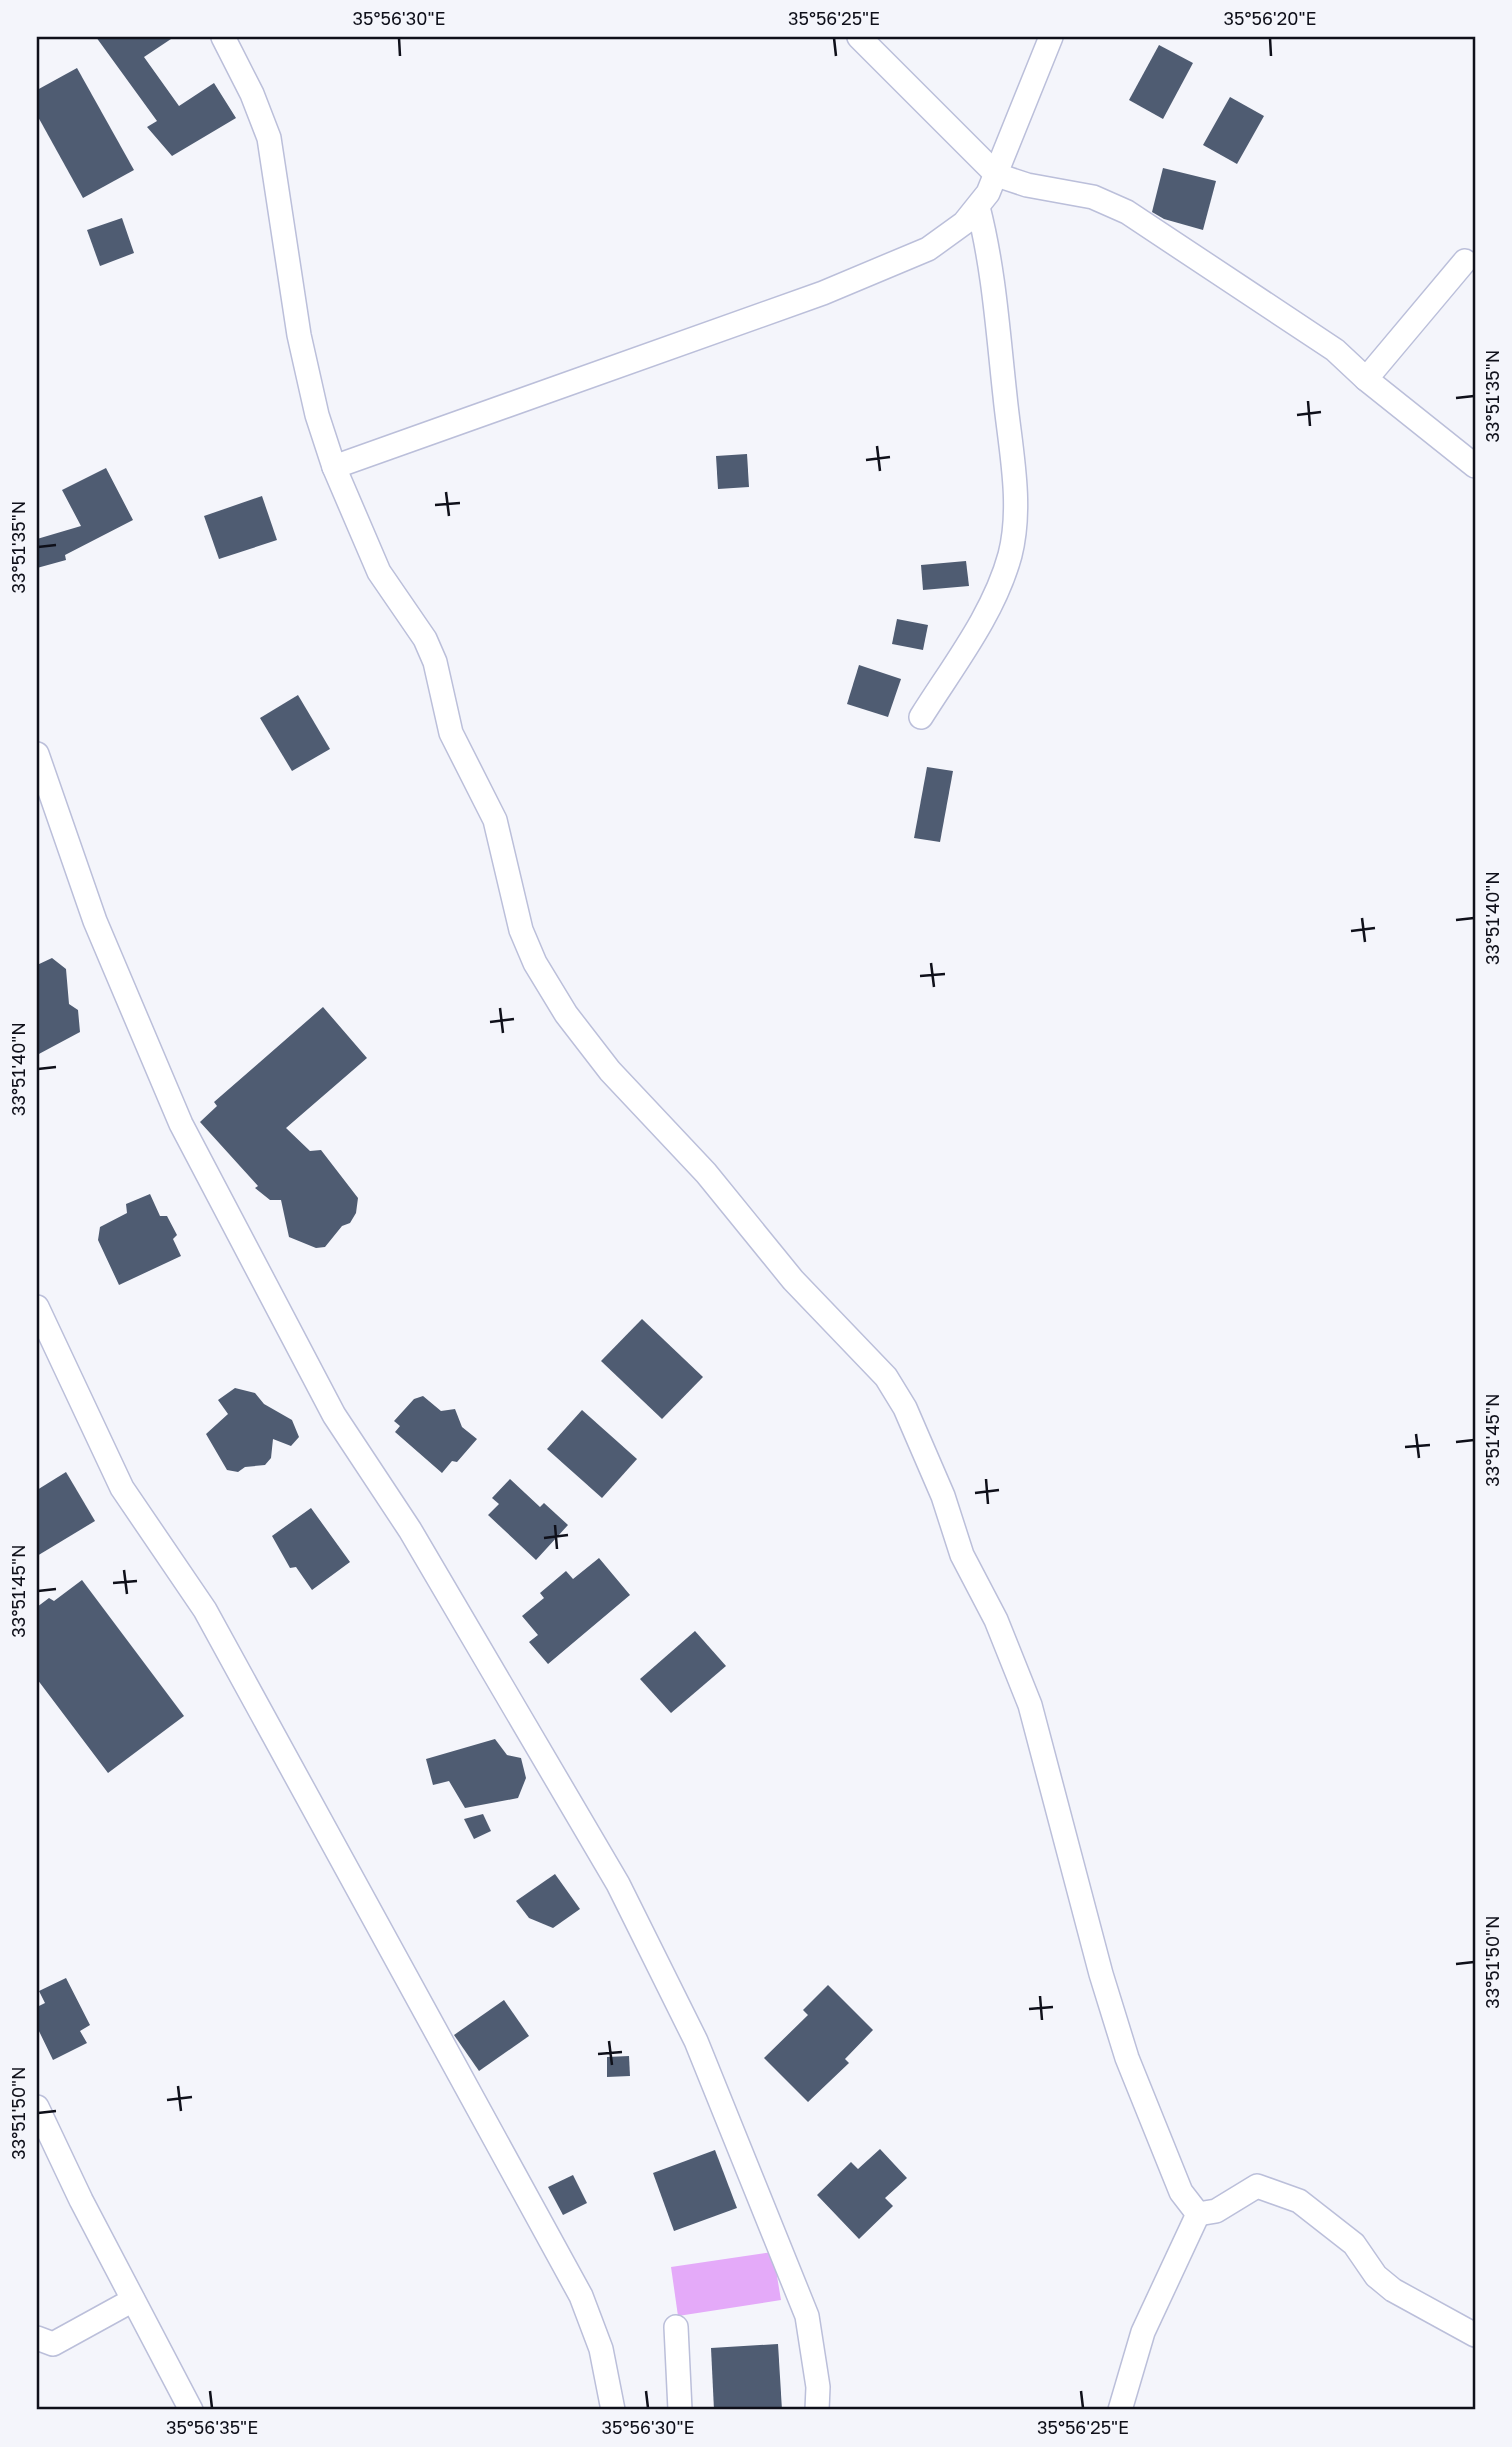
<svg xmlns="http://www.w3.org/2000/svg" width="1512" height="2447" viewBox="0 0 1512 2447" font-family="'Golos Text',sans-serif">
<style>
.green{fill:#e4aaf9}
.building{fill:#4f5c72}
.lines{fill:none;stroke-linecap:round;stroke-linejoin:round}
.minor-casing{stroke:#bbbfda;stroke-width:26}
.minor{stroke:#fff;stroke-width:23}
.ticks{fill:none;stroke:#0f101a;stroke-width:2.5}
.neatline{fill:none;stroke:#0f101a;stroke-width:2.5}
.ticks-label{font-size:18px;text-anchor:middle;fill:#0f101a}
</style>
<rect width="100%" height="100%" fill="#f4f5fb"/>
<path class="green" d="M773,2252l8,48 -103,16 -7,-49z"/>
<g class="building">
<path d="M96,37h78l-30,20 35,49 35,-23 22,35 -64,38 -25,-29 10,-6z"/>
<path d="M1159,45l34,18 -30,56 -34,-19z"/>
<path d="M77,68l57,102 -51,28 -46,-83v-25z"/>
<path d="M1230,97l34,19 -27,48 -34,-19z"/>
<path d="M1163,168l53,13 -13,49 -39,-11 -12,-7z"/>
<path d="M122,218l12,35 -34,13 -13,-36z"/>
<path d="M747,454l2,33 -31,2 -2,-33z"/>
<path d="M106,468l27,52 -68,35 1,5 -29,8v-29l44,-13 -19,-36z"/>
<path d="M262,496l15,44 -58,19 -15,-43z"/>
<path d="M966,561l3,25 -46,4 -2,-25z"/>
<path d="M897,619l31,6 -5,25 -31,-6z"/>
<path d="M859,665l42,14 -13,38 -41,-13z"/>
<path d="M298,695l32,54 -38,22 -32,-53z"/>
<path d="M927,767l26,4 -13,71 -26,-4z"/>
<path d="M52,958l14,11 3,35 9,6 2,22 -43,23v-90z"/>
<path d="M323,1007l44,51 -81,70 24,23 11,-1 37,48 -2,15 -6,10 -8,3 -17,21 -9,1 -27,-11 -8,-37h-11l-15,-12 3,-2 -58,-64 17,-16 -3,-4z"/>
<path d="M150,1194l10,22h7l10,19 -4,4 8,17 -62,29 -21,-45 2,-13 27,-14 -1,-9z"/>
<path d="M642,1319l61,58 -41,42 -61,-58z"/>
<path d="M235,1388l20,5 9,11 28,16 7,17 -8,9 -18,-7 -2,19 -6,7 -20,2 -7,5 -11,-2 -21,-36 22,-20 -10,-14z"/>
<path d="M423,1396l18,15 14,-2 7,18 15,12 -20,23 -5,-1 -10,12 -47,-41 5,-6 -6,-5 20,-22z"/>
<path d="M582,1410l55,49 -35,39 -55,-49z"/>
<path d="M66,1472l29,49 -58,35v-66z"/>
<path d="M510,1479l30,28 4,-4 24,22 -32,35 -48,-45 11,-11 -7,-6z"/>
<path d="M311,1508l39,54 -38,28 -16,-23 -6,1 -18,-32z"/>
<path d="M599,1558l31,37 -82,69 -19,-22 9,-7 -16,-19 22,-18 -4,-5 26,-22 7,8z"/>
<path d="M82,1580l102,136 -76,57 -71,-94v-72l12,-9 5,3z"/>
<path d="M695,1631l31,35 -55,47 -31,-34z"/>
<path d="M495,1739l12,16 14,3 5,20 -8,20 -53,10 -16,-27 -16,4 -7,-26z"/>
<path d="M483,1814l8,17 -17,8 -10,-20z"/>
<path d="M555,1874l25,35 -27,19 -24,-10 -13,-17z"/>
<path d="M66,1978l24,47 -10,6 7,12 -34,17 -16,-33v-20l8,-4 -6,-12z"/>
<path d="M828,1985l45,45 -28,29 4,4 -41,39 -44,-44 44,-43 -5,-5z"/>
<path d="M504,2000l25,36 -50,35 -25,-36z"/>
<path d="M629,2056l1,20 -23,1v-20z"/>
<path d="M880,2149l27,29 -22,20 8,8 -34,33 -42,-44 34,-33 7,7z"/>
<path d="M715,2150l22,58 -63,23 -21,-58z"/>
<path d="M573,2175l14,28 -24,12 -15,-28z"/>
<path d="M778,2344l4,66h-68l-3,-62z"/>
</g>
<g class="lines">
<g class="minor-casing">
<g id="minor">
<path d="M223,37l29,57 17,44 30,197 18,80 17,52 45,105 46,67 10,23 16,71 44,87 26,110 14,33 31,51 44,57 96,102 87,107 93,97 19,31 38,88 19,59 34,65 34,85 71,269 26,84 54,134 17,22 18,-3 41,-25 42,15 55,43 22,32 17,14 82,45"/>
<path d="M859,37l138,138 30,10 66,12 34,15 208,138 31,29 99,-118"/>
<path d="M1366,379l109,87"/>
<path d="M334,467l489,-174 105,-44 36,-26 24,-30 63,-156"/>
<path d="M921,717c32,-51 73,-103 89,-162 13,-51 0,-108 -5,-159 -7,-63 -11,-127 -27,-189"/>
<path d="M37,754l58,167 86,203 153,291 76,115 208,354 78,157 111,275 11,71 -1,23"/>
<path d="M37,1307l85,181 83,122 376,686 20,53 12,61"/>
<path d="M37,2107l44,93 110,210"/>
<path d="M676,2327l4,83"/>
<path d="M37,2338l16,6 80,-44"/>
<path d="M1120,2410l23,-78 55,-118"/>
</g>
</g>
<use href="#minor" class="minor"/>
</g>
<path class="ticks" d="M399,38l1,18M834,38l2,18M1270,38l1,18M1456,398l18,-2M1308,401l2,25M1297,415l24,-3M877,446l3,25M866,460l24,-3M446,492l3,24M435,505l25,-2M38,547l18,-2M1362,918l3,24M1456,920l18,-2M1351,931l24,-3M931,963l3,24M920,976l25,-2M500,1008l3,25M490,1022l24,-3M38,1069l18,-2M1416,1434l3,24M1456,1442l18,-2M1405,1447l25,-2M986,1479l2,25M975,1493l24,-3M555,1525l2,24M544,1538l24,-3M124,1570l3,24M113,1583l24,-2M38,1591l18,-2M1456,1964l18,-2M1040,1996l2,24M1029,2009l24,-2M609,2041l3,24M598,2054l24,-2M178,2086l3,25M167,2100l25,-3M38,2113l18,-2M210,2391l2,17M646,2391l2,17M1081,2391l2,17"/>
<rect width="1512" height="2447" fill="none" stroke="#f4f5fb" stroke-width="77"/>
<rect x="38" y="38" width="1436" height="2370" class="neatline"/>
<g class="ticks-label">
<text x="399" y="25">35°56'30"E</text>
<text x="834" y="25">35°56'25"E</text>
<text x="1270" y="25">35°56'20"E</text>
<text transform="translate(1493 396) rotate(-90)" y="6">33°51'35"N</text>
<text transform="translate(19 547) rotate(-90)" y="6">33°51'35"N</text>
<text transform="translate(1493 918) rotate(-90)" y="6">33°51'40"N</text>
<text transform="translate(19 1069) rotate(-90)" y="6">33°51'40"N</text>
<text transform="translate(1493 1440) rotate(-90)" y="6">33°51'45"N</text>
<text transform="translate(19 1591) rotate(-90)" y="6">33°51'45"N</text>
<text transform="translate(1493 1962) rotate(-90)" y="6">33°51'50"N</text>
<text transform="translate(19 2113) rotate(-90)" y="6">33°51'50"N</text>
<text x="212" y="2434">35°56'35"E</text>
<text x="648" y="2434">35°56'30"E</text>
<text x="1083" y="2434">35°56'25"E</text>
</g>
</svg>
